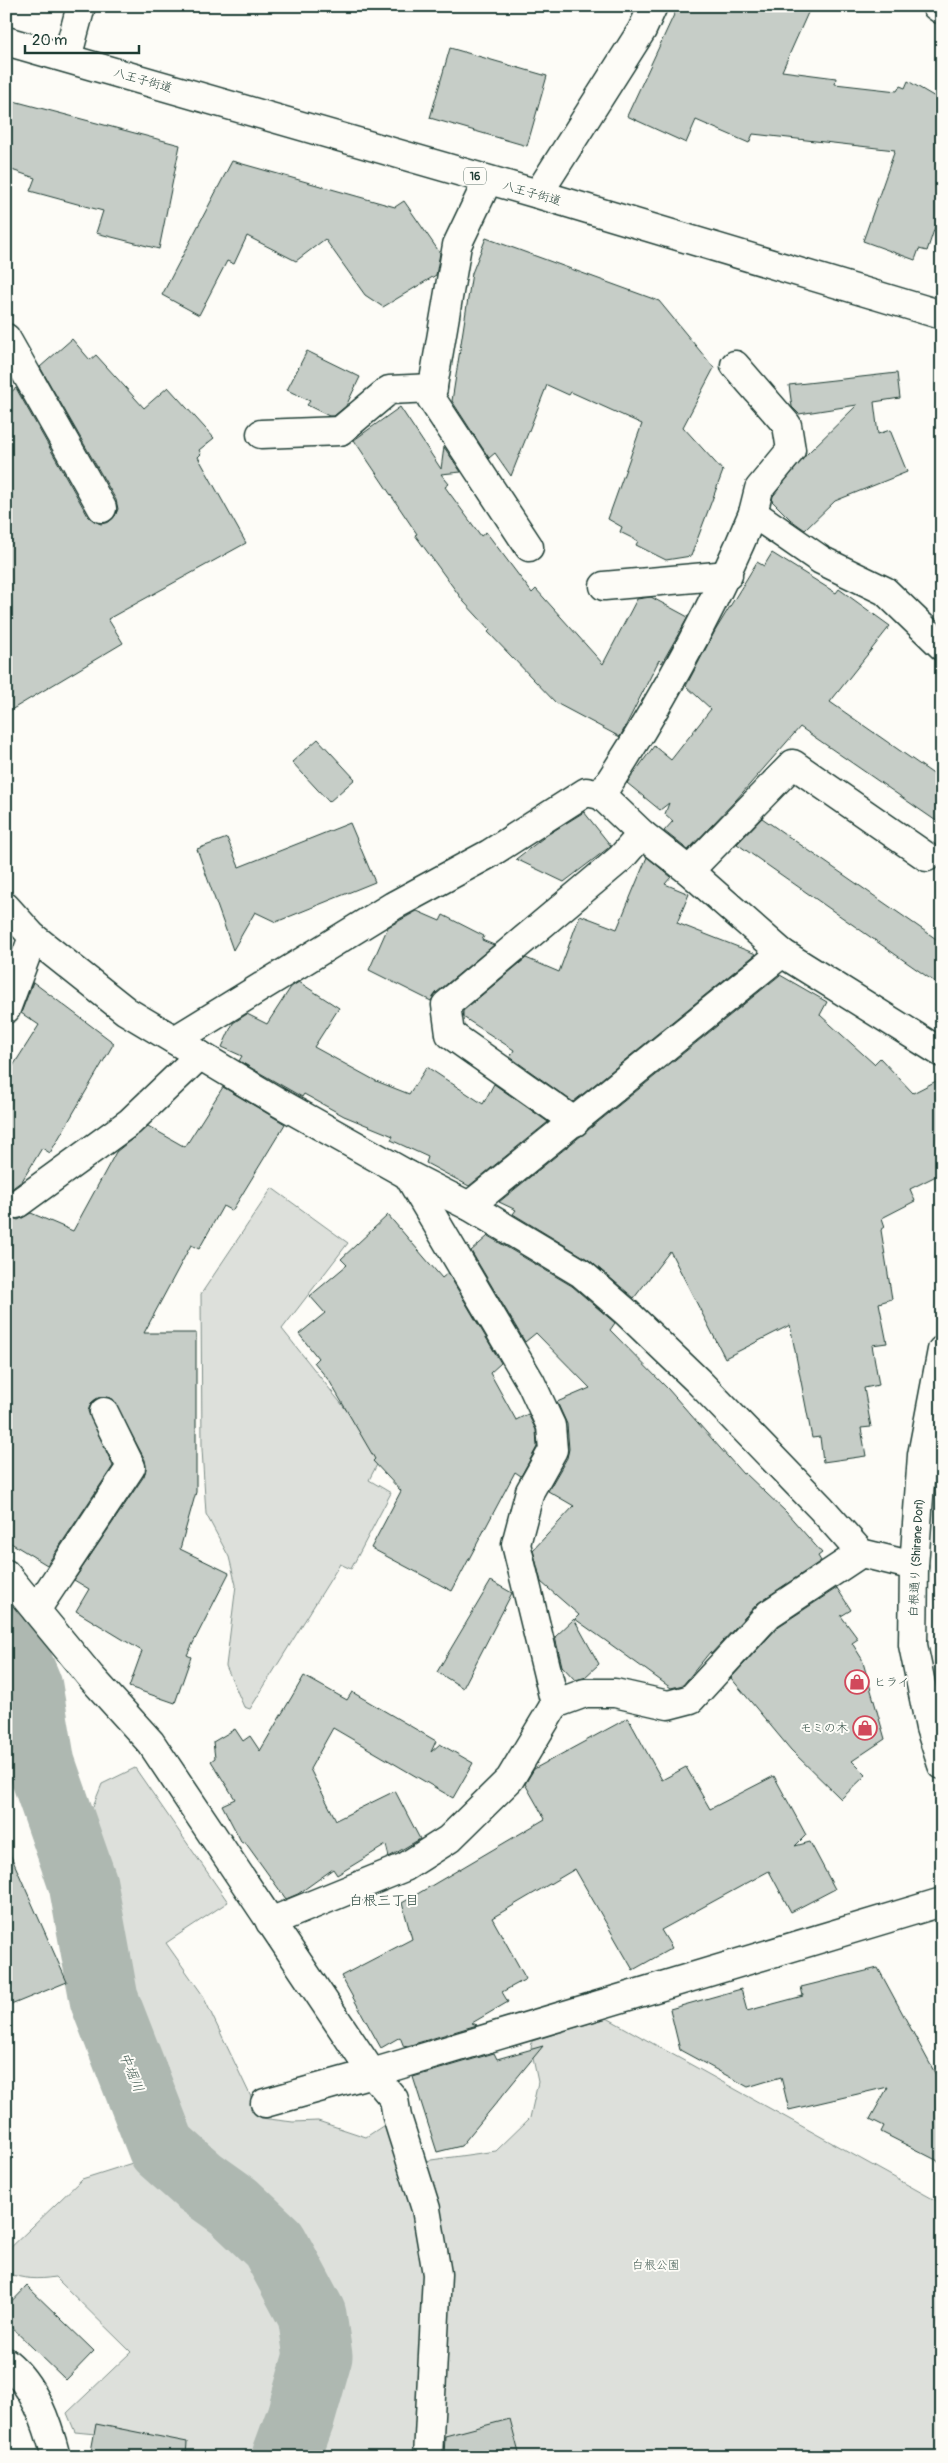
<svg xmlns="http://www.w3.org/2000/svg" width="948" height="2463" viewBox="0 0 948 2463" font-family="Pangolin,'Klee One',sans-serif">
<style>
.green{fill:#dde0db;stroke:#7e8e88}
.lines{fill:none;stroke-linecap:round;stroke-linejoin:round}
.river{stroke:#aeb8b1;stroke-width:69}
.building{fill:#c6cdc7;stroke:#1f3d34}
.minor-casing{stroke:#1f3d34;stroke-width:31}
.highway-casing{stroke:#1f3d34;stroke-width:31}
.minor{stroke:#fdfcf7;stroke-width:28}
.highway{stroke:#fdfcf7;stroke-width:28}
.labels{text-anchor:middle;stroke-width:4;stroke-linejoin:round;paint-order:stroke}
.shield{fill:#fdfcf7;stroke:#62766e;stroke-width:1}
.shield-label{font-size:11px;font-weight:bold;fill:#1f3d34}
.street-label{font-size:12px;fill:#1f3d34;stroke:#fdfcf7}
.poi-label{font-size:12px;fill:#1f3d34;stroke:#fdfcf7;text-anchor:start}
.park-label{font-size:12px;fill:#455e55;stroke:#fdfcf7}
.neighbourhood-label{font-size:14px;fill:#1f3d34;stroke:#fdfcf7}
.water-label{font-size:14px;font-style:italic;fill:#435c53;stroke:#fdfcf7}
</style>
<rect width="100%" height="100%" fill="#fdfcf7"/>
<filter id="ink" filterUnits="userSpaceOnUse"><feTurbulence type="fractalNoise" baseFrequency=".02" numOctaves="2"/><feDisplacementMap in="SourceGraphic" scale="10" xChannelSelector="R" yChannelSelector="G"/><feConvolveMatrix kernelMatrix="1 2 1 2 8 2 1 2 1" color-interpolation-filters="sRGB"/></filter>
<g filter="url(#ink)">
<g class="green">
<path d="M272,1188l76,55 -66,86 100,126 -13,25 22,13 -40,76 -11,-5 -90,145 -6,-2 -18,-41 10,-81 -7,-28 -23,-43 -4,-65 -1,-155z"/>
<path d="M135,1768l93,134 -62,41 36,51 59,124 32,4 25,-1 48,16 35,-23 23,47 72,-10 34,-33 8,-36 -7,-33 1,-8 75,-23 335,186v253h-802l-24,-21 -41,-4 -8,-19 64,-61 -76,-75c-18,3 -32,2 -49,-4v-21l76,-73 104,-33 -68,-180 -29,-150 13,-32z"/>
</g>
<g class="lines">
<path class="river" d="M6,1634l22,53 13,77 42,120 21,115 58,149 37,33 35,25 40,38 38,71 6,41 -17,60 -15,41"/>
</g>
<g class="building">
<path d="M678,6h133l-29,65 54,7 -1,6 62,7 3,-5 5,2 3,-7 34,20v128l-7,-2 -8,24 -8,-2 -4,11 -52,-19 32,-91 -142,-16 -4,9 -53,-23 -10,23 -59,-27z"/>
<path d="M450,48l97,28 -20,70 -97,-28z"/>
<path d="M6,99l174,46 -21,104 -63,-16 7,-22 -73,-20 5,-13 -29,-10z"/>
<path d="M232,161l163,46 9,-6 36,52 -4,22 -53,32 -18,-12 -40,-56 -29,22 -49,-25 -13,28 -7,-3 -28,54 -37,-20z"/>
<path d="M486,238l173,63 55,67 -31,59 40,44 -32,85 -25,4 -30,-15 2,-4 -18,-9 2,-5 -14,-8 34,-95 -71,-32 -2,3 -22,-10 -36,91 -16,-23 -6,5 -37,-57 20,-128z"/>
<path d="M72,339l18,21 6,-5 48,53 24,-21 46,51 -15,12 2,4 -3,3 48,86 -138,76 15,24 -117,70v-317l10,-8 72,128 6,5 7,3 8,-2 6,-6 3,-7 -2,-9 -76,-133z"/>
<path d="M307,351l53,26 -14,29 -12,10h-5l-22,-11 3,-4 -23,-11z"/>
<path d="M897,373l3,25 -26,4 4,32 12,-4 17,42 -72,29 -30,29 -14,-10 -19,-19 1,-5 33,-41 51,-50 -58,9 -7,-7 -3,-22z"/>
<path d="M400,407l41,62 3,-22 17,25 -20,2 8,10 -4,3 36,49 5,-4 46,61 4,-4 67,75 34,-65 14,-2 37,20 -26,46 -3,-3 -39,77 -64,-34 -68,-71 2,-2 -26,-28 -49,-67 2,-1 -63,-94z"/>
<path d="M772,553l64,40 3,-4 51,37 -60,76 112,78v45l-142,-98 -64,73 -48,50 -24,-19 9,-10 -8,-7 4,-11 -9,7 -33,-27 27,-37 17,14 40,-51 -25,-23 29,-55 42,-69 7,4z"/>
<path d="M318,739l37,40 -26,23 -37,-40z"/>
<path d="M584,812l27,34 -47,36 -48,-23 31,-24z"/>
<path d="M762,818l180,125v44l-205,-143z"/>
<path d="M350,823l25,59 -99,40 -21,-10 -22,38 -36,-101 30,-11 12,29z"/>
<path d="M647,857l24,20 -6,7 24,10 -12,29 79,31 -183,148 -63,-45 4,-7 -51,-33v-6l63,-53 33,14 21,-57 37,14z"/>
<path d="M417,911l23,10 3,-6 41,21 -2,4 12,5 -58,48 -5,8 -62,-31 19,-43z"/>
<path d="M780,975l47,27 -7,13 54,49 6,-6 33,35 29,-15v95l-32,16 5,12 -33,17 3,9 -4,3 11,69 -13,4 8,40 -15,2 7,40 -15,3 7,39 -10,1 5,28 -43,6 -3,-25 -8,1 -22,-113 -65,33 -55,-107 -36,47 -45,-38 -76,-46 3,-4 -17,-8z"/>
<path d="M33,982l81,61 -64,110 -8,-5 -20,33 -16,12v-116l33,-52 -18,-12z"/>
<path d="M299,982l40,26 -25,39 62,34 33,13 18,-27 56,37 11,-20 54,38 -79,64 -43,-23 2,-6 -37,-17 2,-4 -49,-20 -40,-22 -2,3 -63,-36 3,-5 -20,-9 11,-24 14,-9 20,10 24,-37z"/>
<path d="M223,1087l62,37 -53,87 -9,-5 -24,43 -8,-4 -47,88h52v159l-16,57 49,24 -42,82 4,2 -16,46 -46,-16 13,-36 -66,-40 13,-22 -15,-9 70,-104 2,-8 -1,-8 -32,-61 -7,-2 -8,1 -7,5 -3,8 25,55 -66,99 -41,-25v-325l12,5 13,-7 42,18 43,-79 32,-26 37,21z"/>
<path d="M388,1215l54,63 6,-5 53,90 -11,10 26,47 12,-6 8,16 1,17 -16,29 -6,-4 -63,119 -81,-43 30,-57 -28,-30 2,-2 -45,-77 -16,-20 4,-4 -19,-24 26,-21 -15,-17 37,-31 -6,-6z"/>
<path d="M488,1236l84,50 43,37 -5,7 58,59 75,85 2,-1 41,39 36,41 -4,3 3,5 -63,42 -47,51 -1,-2 -27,33 -12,3 -65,-47 -31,-22 4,-4 -38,-33 -8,-32 41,-44 -26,-15 19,-33 2,-9 -2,-25 -10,-22 33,-14 -54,-55 -11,9 -54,-91z"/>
<path d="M491,1581l21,12 -49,95 -26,-16z"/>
<path d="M837,1588l14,22 -10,6 17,23 -6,4 10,16 23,80 -33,22 14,14 -25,24 -50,-49 -60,-72 48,-52z"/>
<path d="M574,1619l25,45 -15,14 -9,2 -13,-14 -7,-29z"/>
<path d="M304,1676l43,24 5,-8 84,49 -5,11 9,-8 33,19 -20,35 -120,-70 -23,41 26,51 59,-29 25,48 -31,18 -3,-12 -49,30 -4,-6 -35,25 -12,5 -41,-57 -3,1 -20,-38 13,-6 -24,-38 4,-3 -2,-16 22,-13 8,12 7,-5 10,15z"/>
<path d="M628,1718l34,62 24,-13 24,42 64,-33 32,59 -11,11 15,-4 25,47 -44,23 -22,-41 -108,59 11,18 -39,22 -58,-101 -83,49 34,61 -24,13 6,10 -36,21 5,2 -73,22 -4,-10 -19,11 -40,-72 71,-37 -10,-36 143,-84 -20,-35 9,-15z"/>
<path d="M6,1845l61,137 -61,25z"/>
<path d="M878,1968l64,118v77l-61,-31 3,-6 -14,-7 18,-32 -99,23 -8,-33 -33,10 -68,-37 -10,-41 71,-20 6,22 56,-15 -2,-9z"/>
<path d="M543,2046l-82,100 -24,6 -24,-75 81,-24 3,6z"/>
<path d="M27,2286l67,65 -28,29 -60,-58v-14z"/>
<path d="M510,2419l10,38h-76l1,-21z"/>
<path d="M96,2424l91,18 -1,15h-96z"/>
</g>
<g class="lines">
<g class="minor-casing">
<g id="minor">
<path d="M936,6l6,4"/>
<path d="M67,58l14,-52"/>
<path d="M488,180l-31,65 -26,153 98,149"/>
<path d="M538,194l104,-164 11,-24"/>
<path d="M6,338l96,170"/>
<path d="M735,365l52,60 4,25 -32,39 -6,24"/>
<path d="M261,434l79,-3 49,-41 44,-2"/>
<path d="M604,586l124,-11"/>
<path d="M942,646l-57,-55 -64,-31 -68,-47c-41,99 -93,192 -152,282l41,39 47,37 93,82 160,100"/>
<path d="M689,871l104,-107 134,93"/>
<path d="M6,907l27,30 93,74 152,91 130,73 61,31 112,67 45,39 73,70 122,126 40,45 53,13"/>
<path d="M6,1009l27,-72"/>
<path d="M175,1040l218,-134 96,-52 97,-62 15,3"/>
<path d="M575,1122l-125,-88 -4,-29 175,-147 21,-24"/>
<path d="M17,1204l113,-82 70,-67"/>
<path d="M469,1206l313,-253"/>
<path d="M942,1350l-20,105 -8,111 -1,79 17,83 12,37"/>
<path d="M6,1574l85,103 60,66 221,330 570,-171"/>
<path d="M36,1610l95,-143 -27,-55"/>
<path d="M555,1704l30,-11h30l53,12 23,-6 78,-85 92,-61"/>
<path d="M270,1922l135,-55 44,-28 61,-60 45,-75 -39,-160 14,-53 23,-41 -2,-24 -20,-43 -123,-208"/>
<path d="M265,2103l107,-30 22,26 3,18 29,92 11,65 -9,183"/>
<path d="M6,2362c28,23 41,60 50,95"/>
</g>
</g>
<g class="highway-casing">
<path id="highway" d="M6,41l532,153 404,121"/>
</g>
<use href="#minor" class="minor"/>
<use href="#highway" class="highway"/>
</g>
</g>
<defs>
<g id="shop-ring" transform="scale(1.25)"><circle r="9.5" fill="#fdfcf7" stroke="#d1495b" stroke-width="1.5"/><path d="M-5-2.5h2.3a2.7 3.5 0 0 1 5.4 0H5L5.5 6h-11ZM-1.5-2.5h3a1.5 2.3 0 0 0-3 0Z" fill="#d1495b"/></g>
</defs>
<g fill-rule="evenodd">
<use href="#shop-ring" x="857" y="1682"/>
<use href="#shop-ring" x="865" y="1728"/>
</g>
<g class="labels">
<rect class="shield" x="464" y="167.5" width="22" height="17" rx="4"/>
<g class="shield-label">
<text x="475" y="180">16</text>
</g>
<g class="street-label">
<text transform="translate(143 80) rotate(16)" y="4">八王子街道</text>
<text transform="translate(532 193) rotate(16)" y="4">八王子街道</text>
<text transform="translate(916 1558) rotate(-87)" y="4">白根通り (Shirane Dori)</text>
</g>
<g class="poi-label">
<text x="874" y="1686">ヒライ</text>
<text x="848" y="1732" text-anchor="end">モミの木</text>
</g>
<g class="park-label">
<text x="656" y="2269">白根公園</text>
</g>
<g class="neighbourhood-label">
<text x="384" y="1905">白根三丁目</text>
</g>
<g class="water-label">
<text transform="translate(132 2072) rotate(68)" y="5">中堀川</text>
</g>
</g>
<rect width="948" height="2463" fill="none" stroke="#fdfcf7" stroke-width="25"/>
<rect x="12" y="12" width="923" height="2438" fill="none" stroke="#1f3d34" stroke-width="2" filter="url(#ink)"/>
<path d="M25 45v8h114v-8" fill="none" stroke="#1f3d34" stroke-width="2.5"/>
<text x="32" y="45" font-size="15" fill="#1f3d34" stroke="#fdfcf7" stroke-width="4" paint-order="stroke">20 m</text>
</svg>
